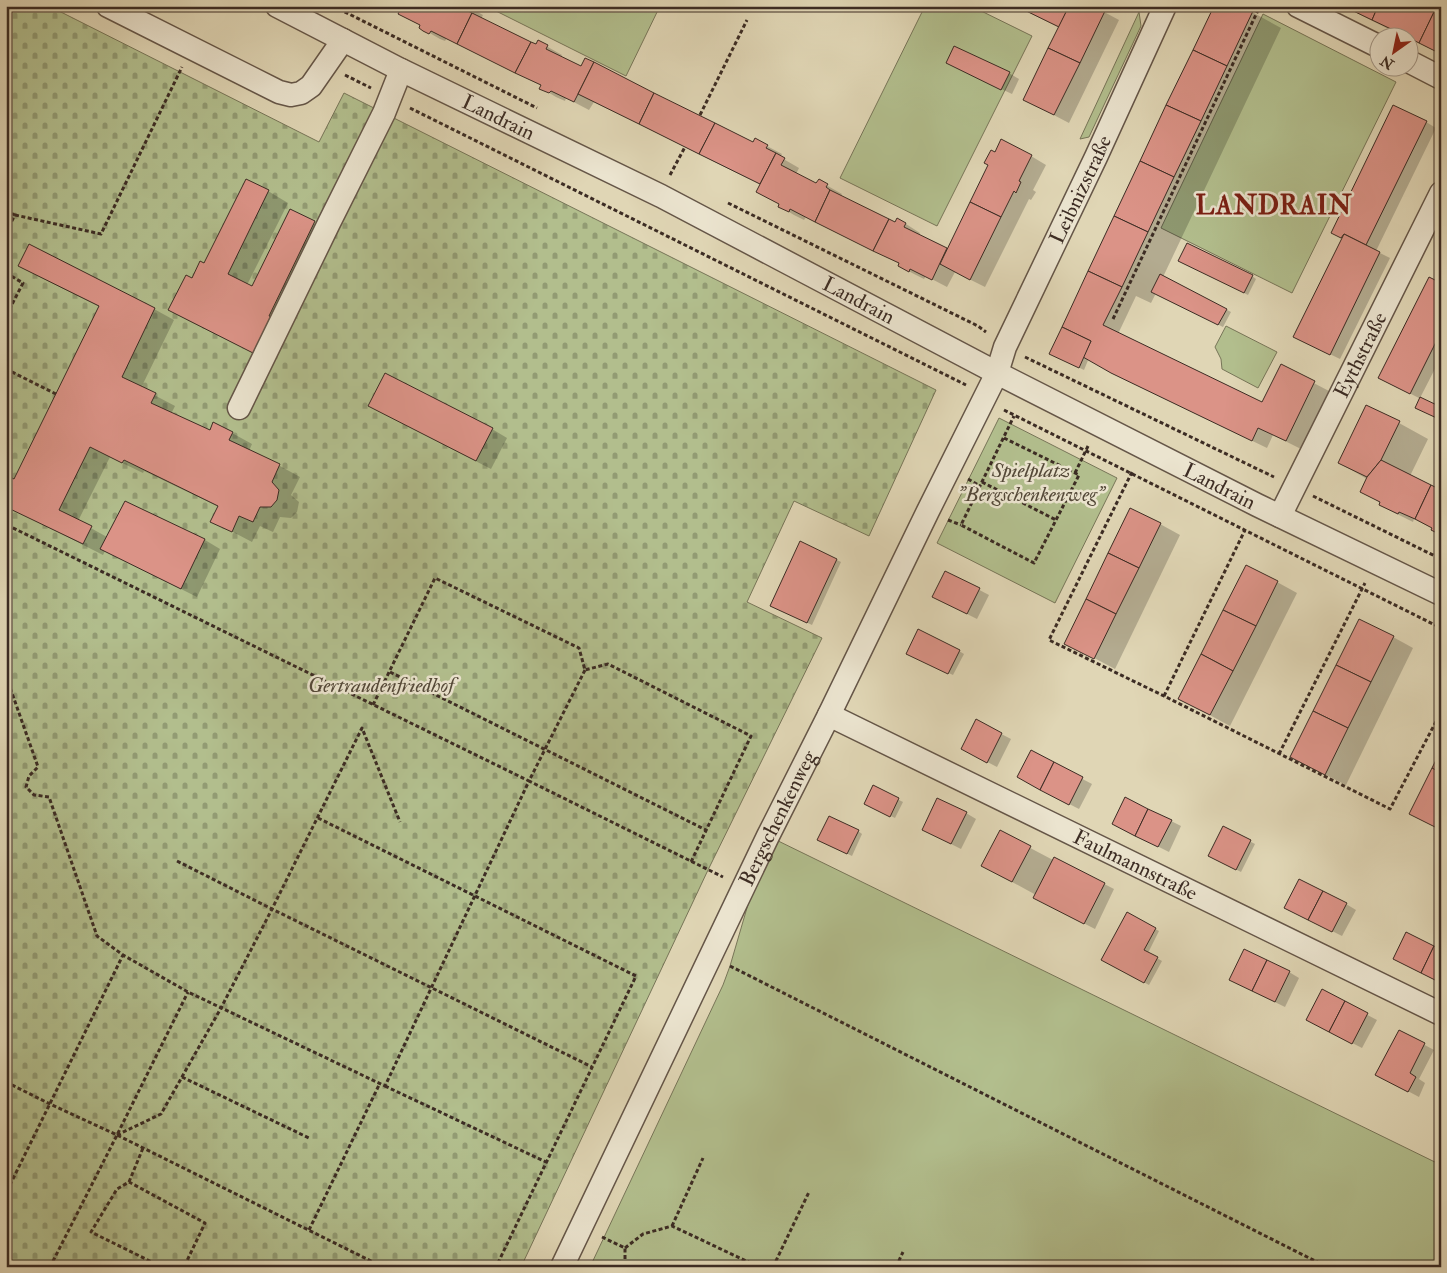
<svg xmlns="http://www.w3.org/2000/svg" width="1447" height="1273" viewBox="0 0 1447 1273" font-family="'IM FELL Double Pica',serif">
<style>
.green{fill:#b2be8d;stroke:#777558}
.cemetery{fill:url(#cemetery-stones);stroke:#777558}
.shadow{fill:#0003}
.building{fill:#db9387;stroke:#3c2c24}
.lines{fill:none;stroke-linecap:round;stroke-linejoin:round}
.minor-casing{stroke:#655648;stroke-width:25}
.path{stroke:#3c2c24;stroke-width:3;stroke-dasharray:4 2.5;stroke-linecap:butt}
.minor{stroke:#ebe4cf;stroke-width:22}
.labels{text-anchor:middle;stroke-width:5;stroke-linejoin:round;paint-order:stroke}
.street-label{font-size:21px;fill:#3c2c24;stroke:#ebe4cf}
.park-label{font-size:21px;font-style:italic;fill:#544939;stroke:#ebe4cf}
.district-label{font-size:26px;font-weight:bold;letter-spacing:1px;fill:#7a1f14;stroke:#ebe4cf}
</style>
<defs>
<pattern id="cemetery-stones" width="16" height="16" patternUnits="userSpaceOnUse" patternTransform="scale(1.25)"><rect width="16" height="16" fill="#b2be8d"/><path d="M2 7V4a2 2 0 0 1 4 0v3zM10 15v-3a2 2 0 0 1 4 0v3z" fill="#929b73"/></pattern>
</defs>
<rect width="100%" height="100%" fill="#e0d6b5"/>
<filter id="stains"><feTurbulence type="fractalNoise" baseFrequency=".004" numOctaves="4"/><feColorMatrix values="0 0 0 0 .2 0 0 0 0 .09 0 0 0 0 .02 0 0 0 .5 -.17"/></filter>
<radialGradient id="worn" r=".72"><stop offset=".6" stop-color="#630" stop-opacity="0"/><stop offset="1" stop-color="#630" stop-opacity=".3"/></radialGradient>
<g class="green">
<path d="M486,6h174l-34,70z"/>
<path d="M925,6h46l61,30 -95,190 -97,-48z"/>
<path d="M1139,12l2,14 -52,111 -9,2z"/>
<path d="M1263,14l133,68 -104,211 -131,-65z"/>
<path d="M1226,326l51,26 -19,36 -36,-19 -1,-10 -6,-12z"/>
<path d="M999,418l118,60 -62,125 -118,-60z"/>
<path d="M768,836l673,329v102h-851l133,-282 7,-19z"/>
</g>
<path class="cemetery" d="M6,6h43l270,136 25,-49 592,297 -67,146 -75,-35 -47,101 75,36 -114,232 -187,397h-515z"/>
<g class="shadow">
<path d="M467,6l16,9 -2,4 56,27 2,-4 23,13 -1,3 192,85 14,3 15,8 -2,3 19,11 -3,6 21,11 2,-4 23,13 -1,2 55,28 2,-4 8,4 14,9 -1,3 29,14 83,-94 15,9 -13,25 3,2 -5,8 -2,-1 -44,88 -30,-15 -8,15 -21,-11 -2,3 -10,-5 -15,-8 1,-2 -94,-47 -2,3 -10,-5 -15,-9 1,-2 -19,-19 -167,-83 -5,8 -23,-12 -1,3 -9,-4 -15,-9 1,-2 -95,-48 -2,3 -5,-2 -19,-11 1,-2 -23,-12z"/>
<path d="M1016,6h77l26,14 -50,103 -44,-23 35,-72z"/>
<path d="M1343,6h77l21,10v38l-31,-15v-1h-4z"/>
<path d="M1252,12l29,16 -118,249 68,35 -8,15 -67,-34 -5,10 -15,-7 -18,38 145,70 18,-38 48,25 -28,58 -28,-14 -6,13 -139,-67 -39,-23 -5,12 -29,-14z"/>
<path d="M957,68l52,5 10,6 -7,15z"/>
<path d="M1426,122l10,6 -60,123 14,7 -50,101 -35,-17 38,-104 -11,-6z"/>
<path d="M268,191l20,12 -41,82 6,3 38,-77 43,23 -46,94 2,1 -16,34 -85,-42 -19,-11 22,-31z"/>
<path d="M1184,263l68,13 4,3 -8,16z"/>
<path d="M20,266l134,43 20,11 -33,68 34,18 -4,8 39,18 22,1 20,11 -3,7 31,15 20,11 -9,18 8,7 -2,10 -6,6 -11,-1 -7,15 -13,-6 -8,16 -40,-21 7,-14 -75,-36 -1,2 -33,-16 -32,64 29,16 19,-34 79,37 15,9 -23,48 -92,-46 -2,4 -79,-40 -18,-9 9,-26 85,-173 -60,-30z"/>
<path d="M1441,284v73l-21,41 1,1 -32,-16z"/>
<path d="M369,406l123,23 15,9 -16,31z"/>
<path d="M1399,423l29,16 -18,37 20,51 -16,-8 -1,3 -18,-9 -15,-9 1,-1 -20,-11 6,-13 -28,-16z"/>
<path d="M1160,524l20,11 -65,134 -49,-26z"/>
<path d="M801,543l40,19 -29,63 -36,-17z"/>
<path d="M945,572l44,23 -12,24 -34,-17z"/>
<path d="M1277,582l20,11 -67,133 -50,-27z"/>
<path d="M1393,637l20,11 -67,137 -34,-17z"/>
<path d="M959,651l5,3 -11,21 -41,-19z"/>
<path d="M976,721l35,18 -14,28 -25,-13z"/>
<path d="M1031,752l61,32 -13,25 -51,-26z"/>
<path d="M873,787l30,15 -8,16 -25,-12z"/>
<path d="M966,813l10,6 -15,30 -28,-14z"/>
<path d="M1171,821l10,5 -12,26 -46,-23z"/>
<path d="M1224,828l31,16 -14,28 -27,-14z"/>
<path d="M858,831l4,3 -10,22 -29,-14z"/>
<path d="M1000,832l53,28 1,-2 60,31 -19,40 -51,-26 -8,-8 -53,-29z"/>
<path d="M1346,904l10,6 -14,26 -46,-23z"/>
<path d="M1127,914l32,17 -11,22 14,8 -13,24 -47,-25z"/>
<path d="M1289,972l10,6 -14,29 -45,-22z"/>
<path d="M1322,991l55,29 -15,28 -45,-23z"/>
<path d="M1399,1031l35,19 -15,29 6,4 -6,14 -32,-17z"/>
</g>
<g class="building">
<path d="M402,6h66l-2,4 6,3 -15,31 -26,-13 -2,3 -6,-3 -4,-3 1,-3 -22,-11z"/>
<path d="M1016,6h53l-10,21z"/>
<path d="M1069,6h27l9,5 -25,52 -32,-15z"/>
<path d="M1214,6h30l9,5 -26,55 -34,-16z"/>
<path d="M1343,6h35l-6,14z"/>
<path d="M1378,6h45l11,6 -15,31 -9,-5 -38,-18z"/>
<path d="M1434,12l7,3v39l-22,-11z"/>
<path d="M472,13l59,29 -16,31 -58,-29z"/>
<path d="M538,40l10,5 -2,4 35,17 4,-8 9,4 -20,40 -23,-11 -2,2 -10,-4 2,-4 -26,-12 16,-31 5,2z"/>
<path d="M954,46l56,26 -9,18 -55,-27z"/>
<path d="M1048,48l32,15 -26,52 -31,-15z"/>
<path d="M1193,50l34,16 -26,55 -35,-16z"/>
<path d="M594,62l60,31 -15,31 -61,-30z"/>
<path d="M654,93l61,30 -16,31 -60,-30z"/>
<path d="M1166,105l35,16 -27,56 -34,-16z"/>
<path d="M1393,105l34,16 -61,124 -22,-11 -3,4 -10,-5z"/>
<path d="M715,123l38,19 2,-4 13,7 -2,3 10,5 -16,31 -61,-30z"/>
<path d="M1001,139l31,16 -13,26 2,1 -5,11 -2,-2 -13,26 -31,-15 18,-37 -4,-2 7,-13 4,2z"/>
<path d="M776,153l9,5 -4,7 35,18 3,-4 9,5 -2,3 4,3 -15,32 -25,-13 -1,3 -11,-5 1,-3 -23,-12z"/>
<path d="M1140,161l34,16 -26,55 -34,-16z"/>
<path d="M246,179l23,11 -41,84 24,12 38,-77 25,12 -46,95 2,1 -18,36 -85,-43 18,-35 6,3 8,-17 4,2z"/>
<path d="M830,190l59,29 -16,32 -58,-29z"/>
<path d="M970,202l31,15 -31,63 -30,-16z"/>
<path d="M1114,216l34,16 -26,55 -34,-16z"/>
<path d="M897,218l9,5 -2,4 43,21 -15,32 -22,-11 -1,3 -11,-6 1,-3 -26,-12 16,-32 6,3z"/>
<path d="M1344,234l36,18 -50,103 -37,-18z"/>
<path d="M1187,243l66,32 -9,18 -66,-32z"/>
<path d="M29,244l126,64 -33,69 34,16 -5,10 59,27 3,-8 20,10 -4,8 51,24 -8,18 7,8 -2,10 -6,7h-11l-7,15 -14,-6 -7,16 -22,-10 8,-16 -94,-46 -2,3 -32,-16 -31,63 33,16 -9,18 -77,-37v-32l8,4 85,-173 -81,-40z"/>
<path d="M1088,271l34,16 -19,38 159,77 19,-38 34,17 -29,60 -28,-13 -6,13 -141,-68 -28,-16 8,-16 -29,-14z"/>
<path d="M1160,274l67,35 -9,16 -67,-33z"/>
<path d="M1429,277l12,6v49l-31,62 -32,-16z"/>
<path d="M1062,327l29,14 -12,27 -30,-14z"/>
<path d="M385,373l108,55 -17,33 -108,-55z"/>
<path d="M1420,397l21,10v13l-26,-12z"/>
<path d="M1366,405l34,16 -19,39 -14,17 -29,-14z"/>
<path d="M1381,460l50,25 -16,34 -16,-7 -1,2 -19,-9 1,-3 -20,-10 7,-15z"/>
<path d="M1431,485l10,5v45l-10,-5 1,-2 -17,-9z"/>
<path d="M125,501l80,38 -24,50 -81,-40z"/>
<path d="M1130,508l31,15 -22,45 -31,-15z"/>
<path d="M800,541l37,18 -30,64 -37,-17z"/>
<path d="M1108,553l31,15 -23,46 -30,-15z"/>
<path d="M1246,565l32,16 -22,45 -33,-16z"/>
<path d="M945,571l35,17 -13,26 -35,-17z"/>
<path d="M1086,599l30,15 -22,45 -30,-15z"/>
<path d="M1223,610l33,16 -23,45 -32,-17z"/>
<path d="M1359,619l35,17 -23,46 -35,-17z"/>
<path d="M918,629l42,21 -12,24 -42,-20z"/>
<path d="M1201,654l32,17 -23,44 -32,-16z"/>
<path d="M1336,665l35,17 -23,46 -35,-17z"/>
<path d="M1313,711l35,17 -23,47 -35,-18z"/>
<path d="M976,719l26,14 -15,30 -26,-14z"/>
<path d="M1031,750l23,12 -14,28 -23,-13z"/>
<path d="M1441,750v23l-9,-5z"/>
<path d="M1054,762l29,15 -14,28 -29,-15z"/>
<path d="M1432,768l9,5v57l-32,-16z"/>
<path d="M873,785l26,13 -9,19 -26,-13z"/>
<path d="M1125,797l23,12 -13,27 -23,-12z"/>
<path d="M937,798l30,14 -16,32 -29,-14z"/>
<path d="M1148,809l24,11 -14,27 -23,-11z"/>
<path d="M829,816l30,14 -12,24 -30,-14z"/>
<path d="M1223,826l28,14 -15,30 -28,-14z"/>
<path d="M1000,830l31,16 -19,36 -31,-16z"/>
<path d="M1054,857l51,26 -21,41 -51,-26z"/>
<path d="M1299,879l24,12 -15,29 -24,-12z"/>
<path d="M1323,891l24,12 -15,29 -24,-12z"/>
<path d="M1127,912l29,16 -12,22 14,7 -14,26 -43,-23z"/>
<path d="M1406,932l28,14 -13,27 -28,-14z"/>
<path d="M1434,946l7,4v33l-20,-10z"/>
<path d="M1244,949l23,11 -15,31 -23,-11z"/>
<path d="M1267,960l23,11 -15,31 -23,-11z"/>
<path d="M1322,989l23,12 -16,31 -23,-12z"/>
<path d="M1345,1001l23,12 -16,31 -23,-12z"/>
<path d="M1399,1030l26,13 -15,30 6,4 -8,15 -33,-17z"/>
</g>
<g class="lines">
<g class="minor-casing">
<g id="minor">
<path d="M108,6l171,86 12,3 10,-2 10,-7 32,-46"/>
<path id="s1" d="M277,6l124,64 260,126 336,177 260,132 184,89"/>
<path d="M1298,6l82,41"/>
<path d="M1410,62l31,16"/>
<path d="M239,408l90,-185 55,-110 17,-43"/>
<path id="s2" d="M1280,516l161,-323"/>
<path id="s3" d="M829,715l612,299"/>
<path id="s4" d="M562,1267l206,-431 61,-121 99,-204 69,-138 8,-26 91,-190 69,-151"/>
</g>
</g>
<g class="path">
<path d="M333,6l204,102"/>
<path d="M345,75l26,13"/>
<path d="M410,108l556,277"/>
<path d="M700,115l47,-95"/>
<path d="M670,175l15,-28"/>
<path d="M728,203l250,123 8,6"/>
<path d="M6,211l9,4 -9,17"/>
<path d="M15,215l86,19 81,-167"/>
<path d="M6,273l17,10 -17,33"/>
<path d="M1113,319l147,-313"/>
<path d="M1025,357l249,120"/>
<path d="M6,369l50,25"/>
<path d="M1004,410l437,218"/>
<path d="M1004,438l75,37 -45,88 -73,-38 53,-109"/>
<path d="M1132,472l-83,168 115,56 226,113 51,-97"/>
<path d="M1075,473l14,-29"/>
<path d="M968,479l12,7"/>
<path d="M982,482l74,38"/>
<path d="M1313,496l128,63"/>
<path d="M948,520l13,5"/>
<path d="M7,525l522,256 -144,305 -197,-94 -65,-37"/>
<path d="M585,670l-56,111 194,96"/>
<path d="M390,672l316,158"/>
<path d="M6,676l32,91 -9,9 -3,11 8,8 15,2 48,139 26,19 -117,238"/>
<path d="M1164,696l81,-166"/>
<path d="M373,705l62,-127 144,70 6,22 23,-6 143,72 -60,126"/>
<path d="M1279,754l86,-171"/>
<path d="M318,818l318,158 -140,291"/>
<path d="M177,861l95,48 320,158"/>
<path d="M730,966l597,301"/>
<path d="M182,1077l127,61"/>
<path d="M6,1082l44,22 67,31 266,132"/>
<path d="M385,1086l161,76"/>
<path d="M117,1135l44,-21 60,-106 51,-99 90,-181 38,94"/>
<path d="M129,1182l14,-34"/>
<path d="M672,1226l31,-68"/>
<path d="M309,1230l71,-147"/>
<path d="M602,1237l23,11v19"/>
<path d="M625,1248l18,-14 29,-8 87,41"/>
<path d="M50,1267l67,-132 71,-143"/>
<path d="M162,1267l-71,-35 26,-43 12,-7 76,41 -21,44"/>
<path d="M773,1267l36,-75"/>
<path d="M896,1267l7,-15"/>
</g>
<use href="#minor" class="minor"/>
</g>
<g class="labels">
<g class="street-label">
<text dy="7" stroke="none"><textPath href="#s1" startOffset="248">Landrain</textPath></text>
<text dy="7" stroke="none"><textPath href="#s4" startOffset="1196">Leibnizstraße</textPath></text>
<text dy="7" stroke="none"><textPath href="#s1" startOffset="652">Landrain</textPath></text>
<text dy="7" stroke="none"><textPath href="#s2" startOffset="180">Eythstraße</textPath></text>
<text dy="7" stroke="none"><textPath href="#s1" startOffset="1058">Landrain</textPath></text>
<text dy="7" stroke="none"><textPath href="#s4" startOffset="498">Bergschenkenweg</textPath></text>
<text dy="7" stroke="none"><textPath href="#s3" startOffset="341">Faulmannstraße</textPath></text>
</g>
<g class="park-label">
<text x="1031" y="477">Spielplatz<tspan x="1031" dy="24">"Bergschenkenweg"</tspan></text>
<text x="381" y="692">Gertraudenfriedhof</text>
</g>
<g class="district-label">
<text x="1274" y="214">LANDRAIN</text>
</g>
</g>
<rect width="1447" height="1273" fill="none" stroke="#e0d6b5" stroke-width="25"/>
<rect x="8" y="8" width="1432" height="1258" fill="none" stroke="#3c2c24" stroke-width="2.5"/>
<rect x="12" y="12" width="1422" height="1248" fill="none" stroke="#3c2c24"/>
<g transform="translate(1394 52) rotate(213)"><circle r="24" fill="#ebe4cf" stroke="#a59a8b"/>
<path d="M0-4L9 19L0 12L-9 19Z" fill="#8f2418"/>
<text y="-8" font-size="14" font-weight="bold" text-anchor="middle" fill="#3c2c24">N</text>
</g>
<rect width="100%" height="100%" filter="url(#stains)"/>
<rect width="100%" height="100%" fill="url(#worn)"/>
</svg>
